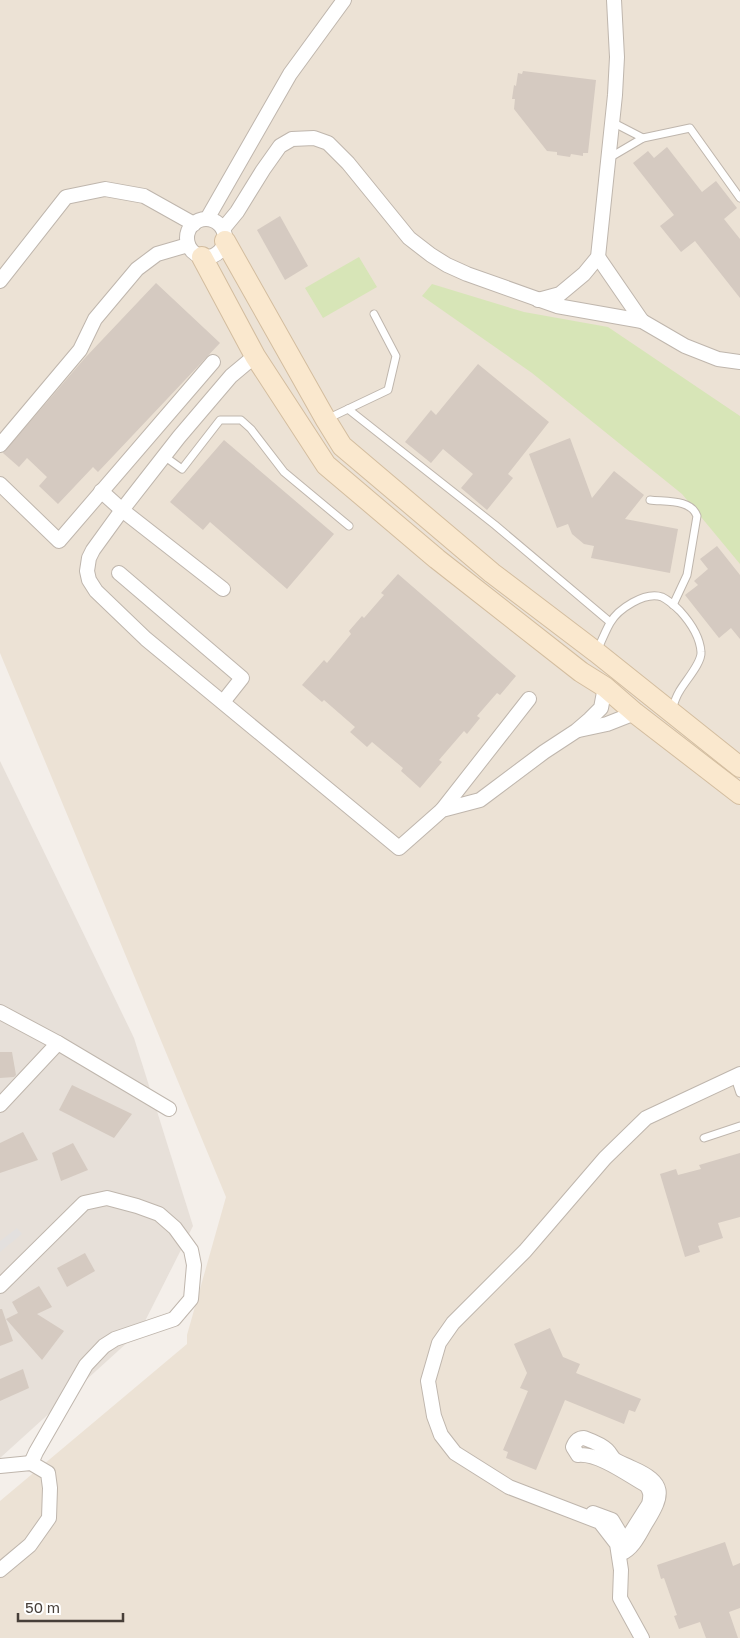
<svg xmlns="http://www.w3.org/2000/svg" width="740" height="1638" viewBox="0 0 740 1638" font-family="'Golos Text',sans-serif">
<style>
.residential{fill:#e7e0d9}
.education{fill:#ece2d5}
.green{fill:#d7e5b7}
.parking{fill:#e3e0de}
.building{fill:#d5cac1}
.lines{fill:none;stroke-linecap:round;stroke-linejoin:round}
.lane-casing{stroke:#bfb6ad;stroke-width:9}
.street-casing{stroke:#bfb6ad;stroke-width:16}
.secondary-casing{stroke:#d3bd9f;stroke-width:22}
.lane{stroke:#fff;stroke-width:7}
.street{stroke:#fff;stroke-width:14}
.secondary{stroke:#fae8ce;stroke-width:20}
</style>
<rect width="100%" height="100%" fill="#f4efea"/>
<path class="residential" d="M0,761l134,277 59,188 -53,105 -140,127z"/>
<path class="education" d="M0,0h740v1638h-740v-137l187,-157v-9l39,-138 -226,-544z"/>
<g class="green">
<path d="M359,257l18,30 -54,31 -18,-30z"/>
<path d="M432,284l92,28 84,15 132,89v148l-58,-70 -150,-121 -110,-77z"/>
</g>
<path class="parking" d="M17,1228l5,6 -22,18v-11z"/>
<g class="building">
<path d="M523,71l73,9 -8,73h-5v3l-12,-2 -1,3 -13,-2v-3l-10,-1 -33,-42 1,-10h-3l2,-14 2,1 2,-13 4,1z"/>
<path d="M667,147l35,45 14,-11 21,27 -13,11 16,20v59l-45,-57 -14,11 -21,-26 14,-11 -41,-52 15,-12 6,7z"/>
<path d="M280,216l28,50 -23,14 -28,-50z"/>
<path d="M156,283l64,60 -122,129 -5,-5 -35,37 -19,-18 8,-9 -20,-19 -8,9 -16,-14 81,-94z"/>
<path d="M478,364l71,58 -41,52 5,4 -26,32 -26,-22 12,-14 -30,-25 -12,14 -26,-21 26,-32 5,5z"/>
<path d="M570,438l22,60 22,-27 30,24 -19,24 53,10 -8,44 -79,-15 3,-12 -10,-2 -12,-10 -4,-10 -11,4 -28,-74z"/>
<path d="M224,440l110,94 -47,55 -77,-67 -7,8 -33,-28z"/>
<path d="M717,546l23,29v64l-9,-11 -12,10 -34,-43 13,-10 -4,-4 14,-12 -8,-10z"/>
<path d="M398,574l118,102 -16,19 -3,-2 -20,23 3,2 -13,16 -3,-3 -25,29 3,2 -22,26 -19,-17 2,-3 -31,-26 -5,5 -17,-15 5,-5 -31,-27 -2,2 -20,-17 22,-25 3,3 24,-29 -2,-3 13,-15 2,2 20,-23 -3,-2z"/>
<path d="M0,1052h12l4,23 -2,2 -14,1z"/>
<path d="M72,1085l60,29 -18,24 -55,-28z"/>
<path d="M23,1132l15,28 -38,13v-30z"/>
<path d="M73,1143l15,27 -27,11 -9,-28z"/>
<path d="M740,1153v64l-22,6 5,15 -25,8 2,6 -15,5 -25,-83 16,-5 2,6 23,-6 -2,-4z"/>
<path d="M85,1253l10,18 -28,16 -10,-19z"/>
<path d="M39,1286l13,21 -15,7 27,17 -22,29 -36,-41 12,-6 -6,-11z"/>
<path d="M0,1309h2l11,32 -13,5z"/>
<path d="M550,1328l13,29 17,7 -4,9 65,26 -6,13 -6,-2 -5,14 -59,-24 -29,70 -30,-12 2,-6 -5,-2 25,-59 -8,-3 7,-15 -13,-29z"/>
<path d="M23,1369l6,19 -29,13v-22z"/>
<path d="M725,1542l8,24 7,-3v45l-11,4 9,26h-32l-6,-16 -21,7 -5,-13 3,-1 -13,-37 -3,1 -4,-14z"/>
</g>
<g class="lines">
<g class="lane-casing">
<g id="lane">
<path d="M612,122l31,16"/>
<path d="M609,158l34,-20 47,-10 50,70"/>
<path d="M348,409l147,116 115,97"/>
<path d="M327,419l61,-29 8,-34 -22,-42"/>
<path d="M164,456l18,13 38,-49h21l10,9 33,43 65,54"/>
<path d="M650,500c15,2 41,-1 47,16l-10,59 -14,30"/>
<path d="M597,651c4,-9 8,-19 13,-28 8,-14 35,-32 52,-26 6,3 13,9 18,14 10,11 20,26 21,41 1,11 -16,29 -22,40 -3,5 -5,11 -7,17"/>
<path d="M736,1081l4,12"/>
<path d="M704,1138l36,-12"/>
</g>
</g>
<g class="street-casing">
<g id="street">
<path d="M207,219l83,-145 54,-74"/>
<circle cx="206" cy="238" r="19"/>
<path d="M223,229l14,-17 26,-42 17,-24 12,-7 22,-1 14,5 20,20 61,75 22,17 16,10 20,9 90,32 85,15 43,25 33,13 22,3"/>
<path d="M598,257l44,64"/>
<path d="M0,281l66,-84 39,-8 39,7 50,28"/>
<path d="M538,300l22,-6 24,-20 14,-17 17,-162 2,-38 -3,-57"/>
<path d="M255,356l-24,20 -52,61 -57,73 -29,40 -4,8 -2,13 2,9 7,11 50,48 253,209 43,-38 38,-10 64,-48 32,-21 14,-12 11,-11 4,-21"/>
<path d="M0,445l80,-95 15,-31 42,-50 20,-15 31,-9"/>
<path d="M0,484l59,57 154,-179"/>
<path d="M101,491l21,19 101,79"/>
<path d="M119,573l123,105 -19,24"/>
<path d="M579,730l28,-6 28,-11"/>
<path d="M442,810l87,-111"/>
<path d="M0,1012l58,31 111,66"/>
<path d="M0,1105l58,-62"/>
<path d="M0,1286l84,-83 23,-5 30,8 22,8 16,14 16,22 3,15 -3,34 -17,20 -59,20 -11,7 -18,19 -50,87 -5,11"/>
<path d="M0,1466l31,-3 17,10 2,15 -1,30 -19,27 -30,25"/>
<path d="M593,1513l19,7 13,22"/>
<path d="M622,1553c11,-4 18,-20 24,-30 18,-29 20,-40 -14,-55 -5,-3 -13,-5 -18,-9 -2,-2 -4,-6 -7,-9 -6,-6 -15,-9 -23,-12 -6,0 -9,4 -11,9l5,8c21,-2 50,20 68,30 5,6 5,11 3,19l-24,38 1,8"/>
<path d="M642,1638l-22,-40 1,-28 -4,-26 -17,-22 -91,-35 -54,-34 -14,-18 -7,-19 -6,-35 11,-38 14,-20 72,-72 80,-93 41,-40 94,-44"/>
</g>
</g>
<g class="secondary-casing">
<g id="secondary">
<path d="M225,241l101,179 16,26 150,127 104,79 144,115"/>
<path d="M202,257l53,99 71,109 111,94 144,113 24,15 30,26 105,81"/>
</g>
</g>
<use href="#lane" class="lane"/>
<use href="#street" class="street"/>
<use href="#secondary" class="secondary"/>
</g>
<path d="M18 1613v8h105v-8" fill="none" stroke="#473f39" stroke-width="2.5"/>
<text x="25" y="1613" font-size="15" fill="#473f39" stroke="#ffffff" stroke-width="4" paint-order="stroke">50 m</text>
</svg>
